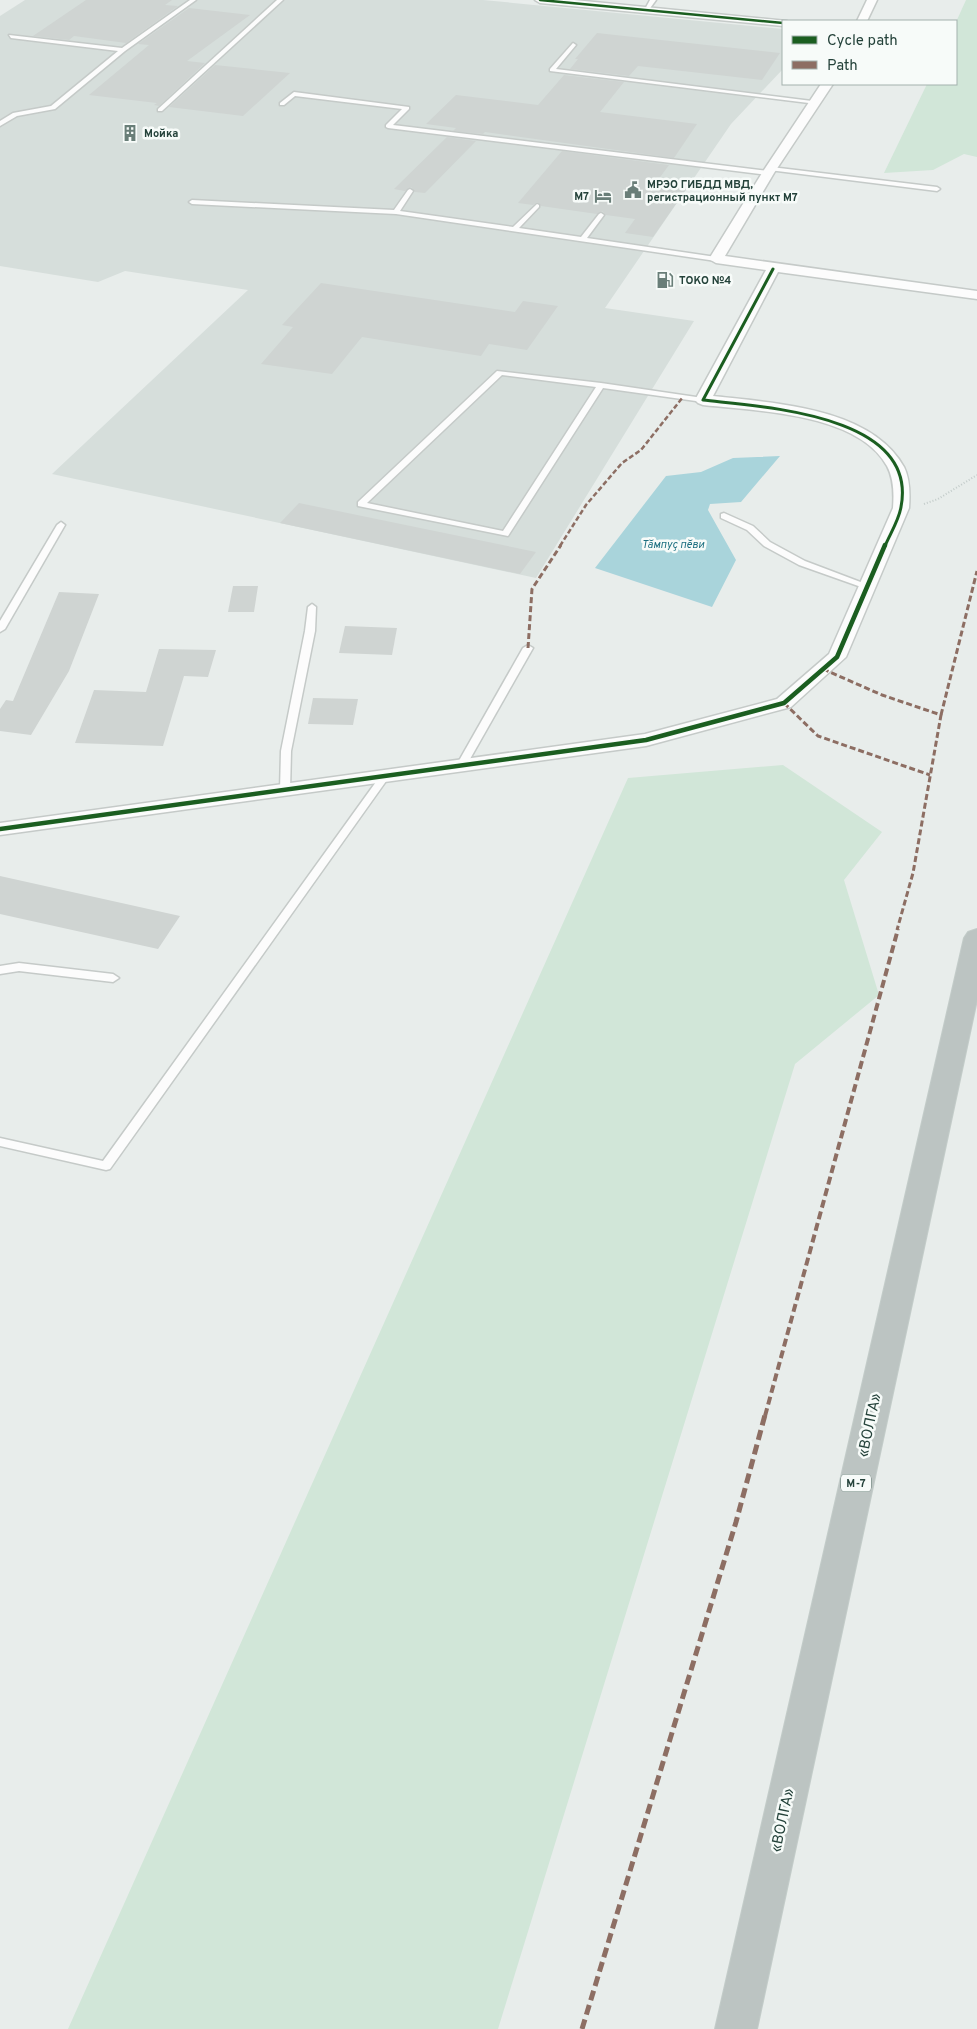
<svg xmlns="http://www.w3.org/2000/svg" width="977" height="2029" viewBox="0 0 977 2029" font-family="Overpass,sans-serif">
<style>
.built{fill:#d6dedb}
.green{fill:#d1e6d8}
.water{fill:#a9d4db}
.building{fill:#cfd4d2}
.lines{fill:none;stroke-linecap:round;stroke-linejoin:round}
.lane-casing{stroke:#c5cac8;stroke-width:3}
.street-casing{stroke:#c5cac8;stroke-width:3}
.highway-casing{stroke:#c3ccc9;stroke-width:2}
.path{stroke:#c3ccca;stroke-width:2;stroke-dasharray:1 2;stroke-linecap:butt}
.lane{fill:#fcfcfc;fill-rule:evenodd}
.street{fill:#fcfcfc;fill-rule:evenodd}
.highway{fill:#bcc4c2;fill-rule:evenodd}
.quiet-far3{stroke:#8d6e63;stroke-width:2.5;stroke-dasharray:5 2.5;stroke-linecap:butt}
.quiet-far2{stroke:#8d6e63;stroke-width:3;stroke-dasharray:6 3;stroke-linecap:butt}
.quiet-far1{stroke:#8d6e63;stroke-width:4;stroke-dasharray:8 4;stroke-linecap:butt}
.quiet{stroke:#8d6e63;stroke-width:5;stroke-dasharray:10 5;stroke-linecap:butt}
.cycleway-far2-casing{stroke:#f7fbf9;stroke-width:4.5}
.cycleway-far1-casing{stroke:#f7fbf9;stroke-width:5}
.cycleway-casing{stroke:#f7fbf9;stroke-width:7}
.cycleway-far2{stroke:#1b5e20;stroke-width:2.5}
.cycleway-far1{stroke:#1b5e20;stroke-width:3}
.cycleway{stroke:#1b5e20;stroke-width:4.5}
.labels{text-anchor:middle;stroke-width:5;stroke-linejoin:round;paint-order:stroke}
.far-poi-label{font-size:11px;font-weight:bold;fill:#24423a;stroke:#f7fbf9;text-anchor:start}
.far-water-label{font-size:11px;font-style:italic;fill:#1c6f80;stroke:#f7fbf9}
.shield{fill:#f7fbf9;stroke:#637a73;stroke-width:1}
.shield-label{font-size:11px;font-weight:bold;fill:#24423a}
.near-street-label{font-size:15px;fill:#24423a;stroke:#f7fbf9}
</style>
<rect width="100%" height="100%" fill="#e8edeb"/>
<path class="built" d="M25,0h458l300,29v40l-52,55 -126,184 89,13 -158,257 -484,-104 196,-184 -123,-19 -27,11 -98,-16v-250z"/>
<g class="green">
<path d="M966,0h11v157l-13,-3 -31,16 -49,3 43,-89h29v-62z"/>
<path d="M783,765l99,67 -38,48 35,115 -84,69 -297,965h-430l560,-1251z"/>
</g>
<path class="water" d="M780,456l-39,46 -31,2 -2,6 28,50 -24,47 -117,-39 71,-92 35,-4 32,-14z"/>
<g class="building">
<path d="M86,0h86l-7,5 13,1 -52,37 -52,-7 -5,4 -36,-4z"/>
<path d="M189,8l61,7 -63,46 18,2 -46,43 -5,-1 3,-2 -68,-8 60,-50 -11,-1z"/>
<path d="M597,33l183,20 -18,27 -124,-14 -9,10 -59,-7 8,-10h-3z"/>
<path d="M215,65l75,8 -47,43 -74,-9z"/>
<path d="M564,75l60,7 -24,30 97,12 -23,34 -189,-26 -2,2 -30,-3 3,-3 -30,-4 30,-29 82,10z"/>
<path d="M447,137l29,4 -51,52 -10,-1 -4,-5 -6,4 -11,-2z"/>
<path d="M562,151l107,14 -14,19 32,4 -34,49 -28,-4 10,-14 -29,-4 -4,-4 -5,3 -56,-8 -4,-4 -4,3 -15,-2z"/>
<path d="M321,283l194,29 8,-11 35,5 -31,44 -38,-6 -8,12 -119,-19 -30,37 -71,-10 32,-37 -11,-2z"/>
<path d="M299,503l237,49 -16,22 -240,-51z"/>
<path d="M233,586h25l-4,26h-26z"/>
<path d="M59,592l40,2 -30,77 -38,64 -31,-4v-22l6,-9 7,1z"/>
<path d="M345,626l52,2 -5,27 -53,-2z"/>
<path d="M159,649l57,1 -8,27 -24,-1 -21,70 -88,-3 19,-53 52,2z"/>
<path d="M313,698l45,1 -5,26 -45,-1z"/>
<path d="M0,876l180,40 -22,33 -158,-35z"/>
</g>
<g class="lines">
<g class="lane-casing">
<g id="lane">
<path d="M190,0h6l-71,51 -70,58 -38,7 -17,10v-5l13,-8 38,-7 67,-55 -107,-13 -2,-3 113,13z"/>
<path d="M277,0h6l-121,111h-4v-2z"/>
<path d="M650,0h6l-8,11h-4z"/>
<path d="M573,43l3,2 -20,24 264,33 -3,2 -267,-33v-2z"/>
<path d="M294,92l115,15v2l-16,16 375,46 3,2 -3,2 -380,-47 -2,-1v-2l16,-16 -107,-13 -11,9h-4v-2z"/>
<path d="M771,167l166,20 3,2 -3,2 -168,-21 -1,-1z"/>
<path d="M410,189l3,2 -13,20 113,16 24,-23 2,1v2l-20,21 62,9 18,-23 2,-1 3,2 -17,23 129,19 3,2 -3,2 -320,-47 -204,-10 -3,-2 3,-2 202,10 14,-20z"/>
<path d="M497,371l104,12 102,15 4,2 -4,2 -100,-14 -95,148 -150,-30v-4zM502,375l94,12 -93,144 -136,-28z"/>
<path d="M724,513l29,13 17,16 35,19 66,25 -4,3 -3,-1 -65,-23 -35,-19 -17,-16 -26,-12v-4z"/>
<path d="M61,522l4,3 -60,104 -5,3v-11l57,-96z"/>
<path d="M312,604l4,3 -1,24 -24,120 -1,40 -5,3 -5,-3 1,-40 24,-120 3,-24z"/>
<path d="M528,645l5,3 -67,118 -5,3 -3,-1 -2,-2 67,-118z"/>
<path d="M384,774l5,3 -279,392 -4,1 -106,-24v-8l103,23 278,-386z"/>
<path d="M19,963l94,11 6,4 -6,4 -94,-11 -19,3v-8z"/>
</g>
</g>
<g class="street-casing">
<g id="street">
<path d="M535,0h39l213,21h-4v5l-243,-23z"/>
<path d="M867,0h10l-10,21h-10z"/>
<path d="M821,84h12l-59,89 -49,83 252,35v8l-199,-27 -65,124c60,7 158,11 191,71 6,12 6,27 5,41l-63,149 -55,50 -145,39 -646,89v-12l645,-89 132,-35 52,-45 64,-146c1,-14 1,-29 -6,-42 -29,-53 -130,-55 -184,-61l-5,-2 -3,-3 71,-130 -50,-7 -7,-4 53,-86z"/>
</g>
</g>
<g class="highway-casing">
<path id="highway" d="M977,929v71l-220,1029h-42l249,-1091 4,-6z"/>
</g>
<path class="path" d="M924,504l14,-5 39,-24"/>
<use href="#lane" class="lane"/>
<use href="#street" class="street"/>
<use href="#highway" class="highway"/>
<path class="quiet-far3" d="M560,546l26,-41 36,-42 19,-13 42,-53"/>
<g class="quiet-far2">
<path d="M528,648l4,-59 29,-44"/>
<path d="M823,669l59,26 59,20 -28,158 -16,57"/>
<path d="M784,703l34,33 112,39"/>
<path d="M941,715l36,-144"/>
</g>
<path class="quiet-far1" d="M765,1416l133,-487"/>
<path class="quiet" d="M582,2029l154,-507 29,-107"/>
<g class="cycleway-far2-casing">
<path id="cycleway-far2" d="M540,0l243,23"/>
</g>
<g class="cycleway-far1-casing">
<path id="cycleway-far1" d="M773,269l-70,131c59,7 216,14 198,107 -2,13 -11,27 -16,39"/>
</g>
<g class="cycleway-casing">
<path id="cycleway" d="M0,829l646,-89 138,-37 53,-46 48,-112"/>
</g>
<use href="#cycleway-far2" class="cycleway-far2"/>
<use href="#cycleway-far1" class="cycleway-far1"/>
<use href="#cycleway" class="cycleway"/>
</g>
<defs>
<g id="building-bare" transform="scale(1.35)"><path d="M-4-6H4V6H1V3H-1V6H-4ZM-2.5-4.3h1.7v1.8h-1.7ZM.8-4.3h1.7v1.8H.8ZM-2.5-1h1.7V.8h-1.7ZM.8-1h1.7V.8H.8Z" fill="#697e78" stroke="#f7fbf9" stroke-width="2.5" paint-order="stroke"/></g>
<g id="civic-bare" transform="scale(1.35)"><path d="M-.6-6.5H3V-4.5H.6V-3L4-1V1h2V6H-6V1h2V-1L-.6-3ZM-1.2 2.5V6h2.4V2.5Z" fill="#697e78" stroke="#f7fbf9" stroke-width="2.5" paint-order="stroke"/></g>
<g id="hotel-bare" transform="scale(1.35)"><path d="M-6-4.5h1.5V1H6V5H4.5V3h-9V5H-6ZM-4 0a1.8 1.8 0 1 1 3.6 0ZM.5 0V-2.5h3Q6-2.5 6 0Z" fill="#697e78" stroke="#f7fbf9" stroke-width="2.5" paint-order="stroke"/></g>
<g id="fuel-bare" transform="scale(1.35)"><path d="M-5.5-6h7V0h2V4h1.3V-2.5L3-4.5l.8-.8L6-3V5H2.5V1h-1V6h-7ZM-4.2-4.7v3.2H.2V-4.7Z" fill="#697e78" stroke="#f7fbf9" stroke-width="2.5" paint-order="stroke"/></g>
</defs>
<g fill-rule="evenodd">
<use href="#building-bare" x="130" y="133"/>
<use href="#civic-bare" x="633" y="190"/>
<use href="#hotel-bare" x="603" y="196"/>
<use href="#fuel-bare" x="665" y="280"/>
</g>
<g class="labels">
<g class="far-poi-label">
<text x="144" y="137">Мойка</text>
<text x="647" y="188">МРЭО ГИБДД МВД,<tspan x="647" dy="13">регистрационный пункт М7</tspan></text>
<text x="589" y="200" text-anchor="end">М7</text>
<text x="679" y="284">ТОКО №4</text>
</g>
<g class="far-water-label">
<text x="673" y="548">Тӑмпуҫ пӗви</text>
</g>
<rect class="shield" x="841" y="1474.5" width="30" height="17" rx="4"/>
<g class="shield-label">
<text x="856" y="1487">М-7</text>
</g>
<g class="near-street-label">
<text transform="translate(869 1425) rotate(-78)" y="5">«ВОЛГА»</text>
<text transform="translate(782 1820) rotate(-78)" y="5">«ВОЛГА»</text>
</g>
</g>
<rect x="782" y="20" width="175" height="65" fill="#f7fbf9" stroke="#a3b1ad"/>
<rect x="792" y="36" width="25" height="8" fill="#1b5e20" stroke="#a3b1ad"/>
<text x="827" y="45" font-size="15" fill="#24423a">Cycle path</text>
<rect x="792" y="61" width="25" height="8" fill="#8d6e63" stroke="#a3b1ad"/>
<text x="827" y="70" font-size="15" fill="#24423a">Path</text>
</svg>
